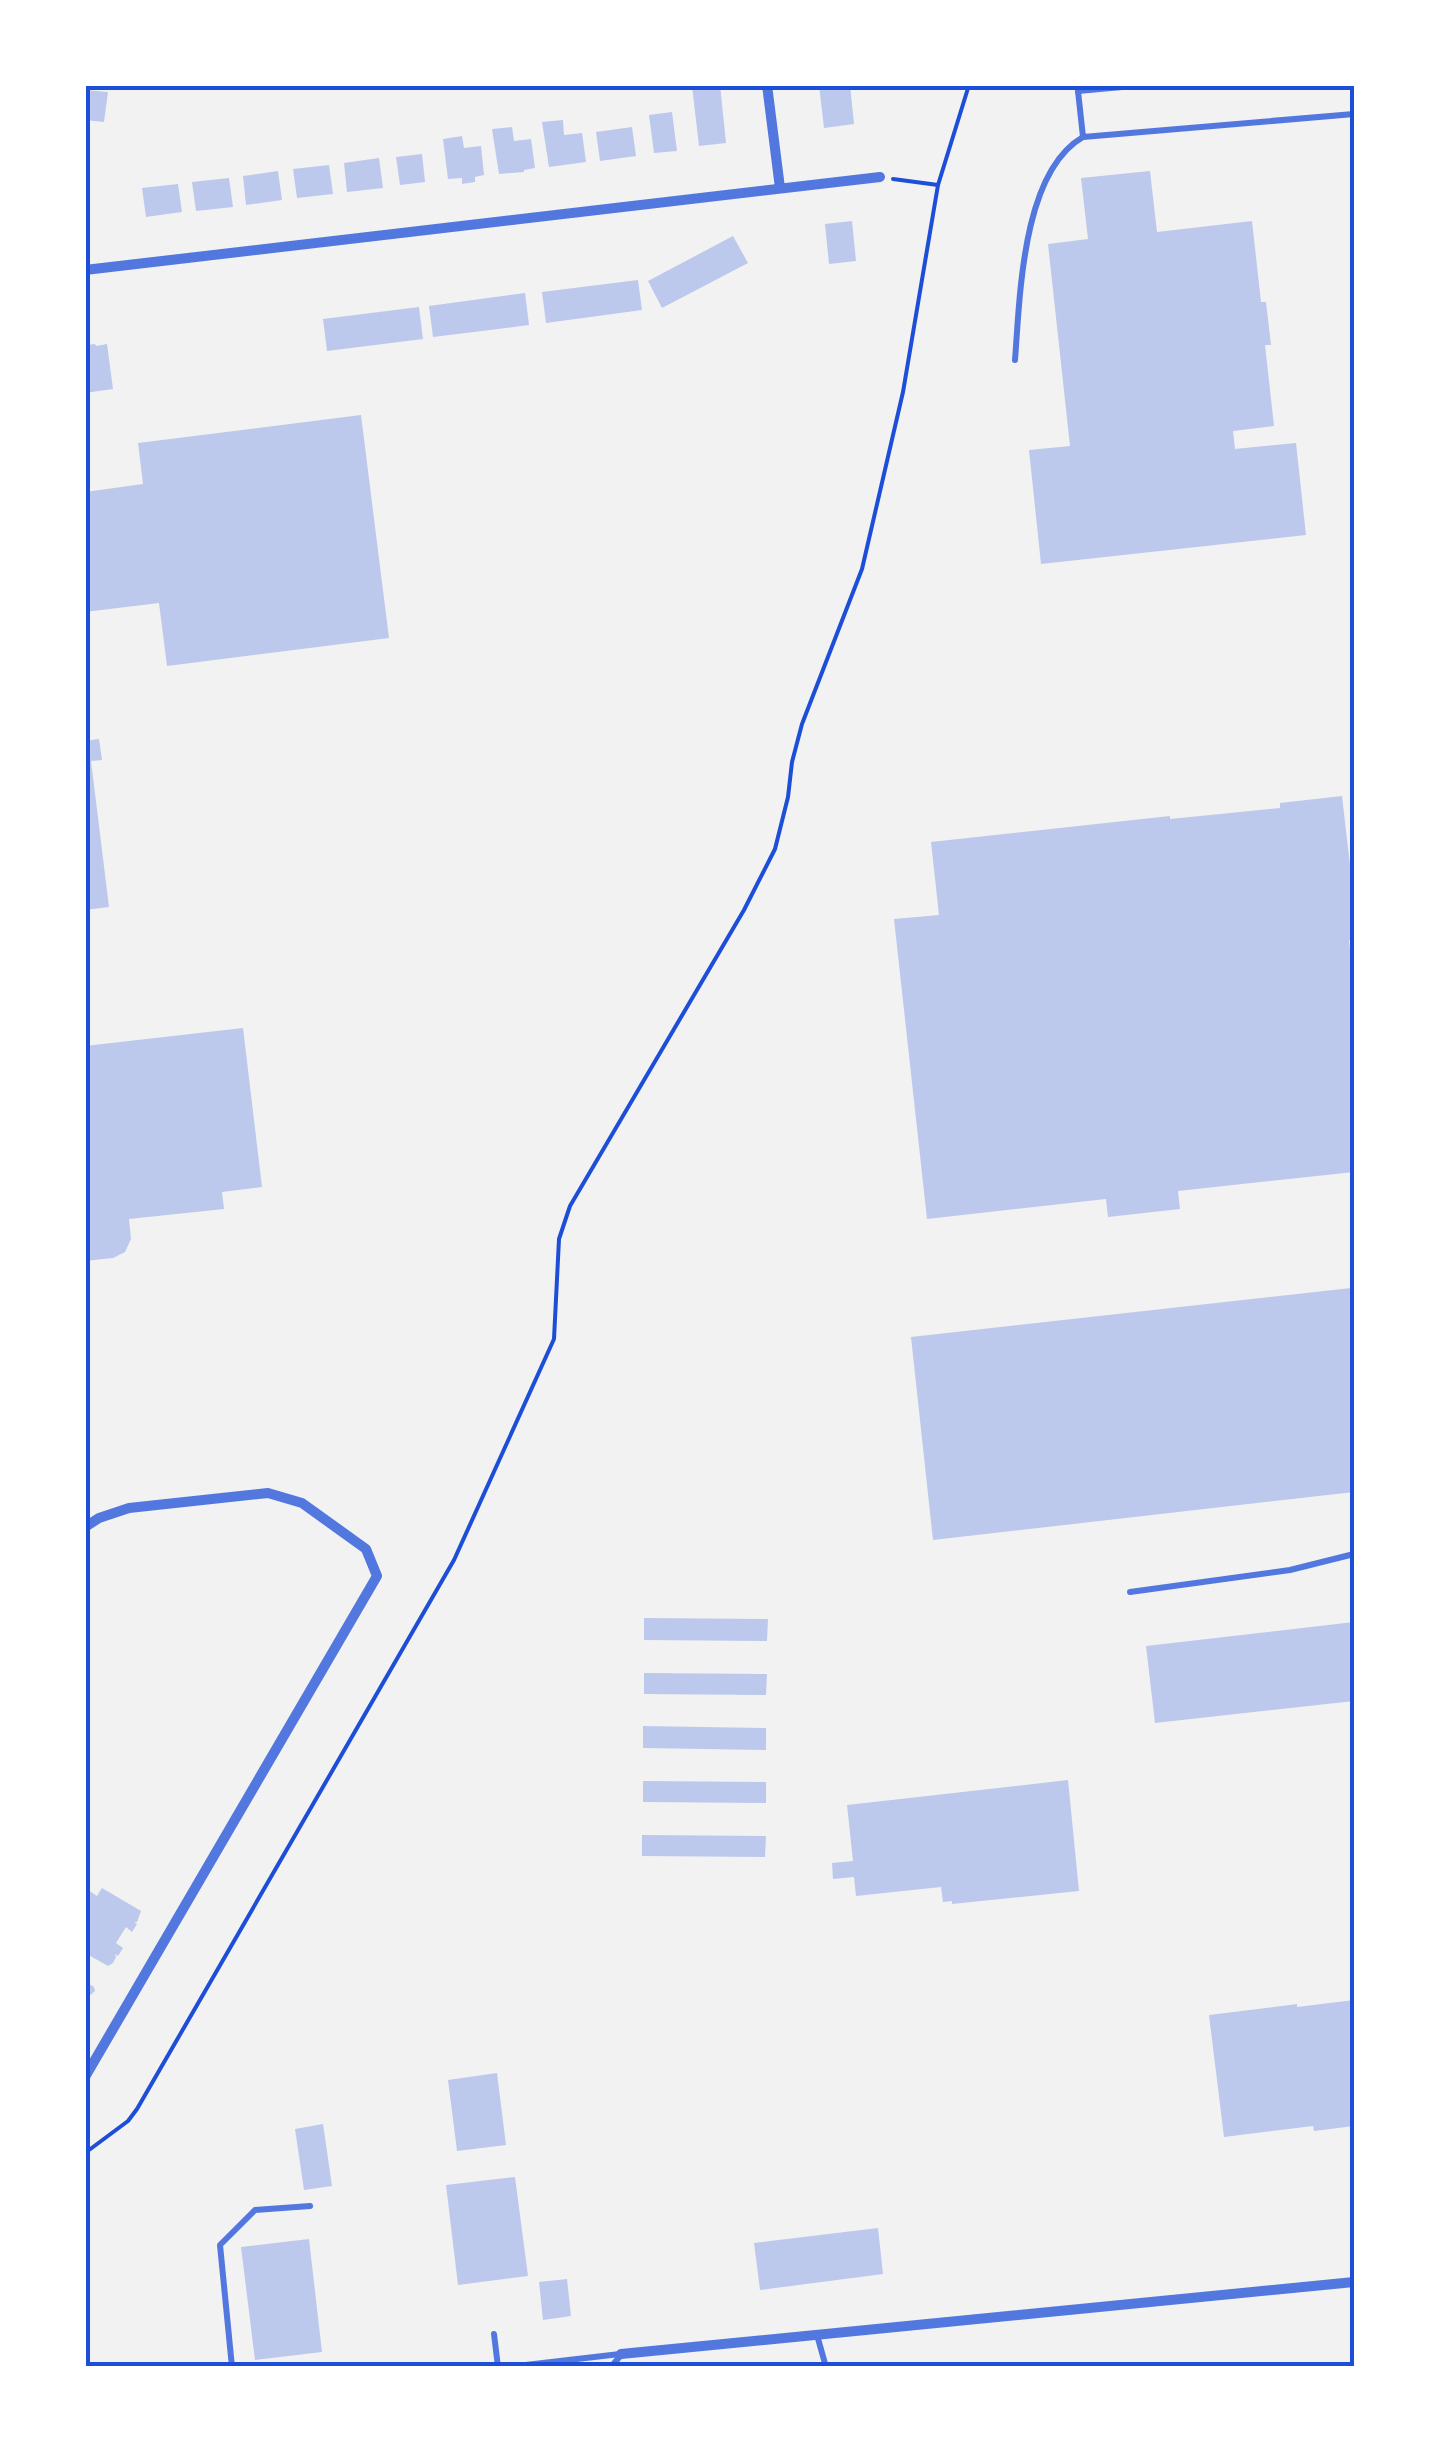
<svg xmlns="http://www.w3.org/2000/svg" width="1439" height="2452" viewBox="0 0 1439 2452" font-family="'PT Sans',sans-serif">
<style>
.building{fill:#bdc9ec}
.lines{fill:none;stroke-linecap:round;stroke-linejoin:round}
.path{stroke:#1d4ed8;stroke-width:4}
.service{stroke:#5277de;stroke-width:6}
.minor{stroke:#5277de;stroke-width:10}
.neatline{fill:none;stroke:#1d4ed8;stroke-width:4}
</style>
<rect width="100%" height="100%" fill="#f2f2f2"/>
<g class="building">
<path d="M720,85l6,58 -27,3 -7,-60z"/>
<path d="M819,85h31l4,39 -30,4z"/>
<path d="M85,90l23,2 -4,30 -19,-2z"/>
<path d="M672,112l5,39 -23,2 -5,-38z"/>
<path d="M563,120l1,15 18,-2 4,29 -37,5 -7,-45z"/>
<path d="M512,127l2,14 17,-2 4,29 -11,2v2l-25,2 -7,-45z"/>
<path d="M632,127l4,29 -36,5 -4,-29z"/>
<path d="M462,136l2,12 17,-2 3,29 -9,2v5l-13,2v-6l-14,1 -5,-40z"/>
<path d="M422,154l3,28 -25,3 -4,-28z"/>
<path d="M379,158l4,30 -36,4 -3,-29z"/>
<path d="M329,165l4,29 -36,4 -4,-29z"/>
<path d="M278,171l4,29 -36,5 -3,-29z"/>
<path d="M1150,171l7,61 95,-11 9,81h5l5,43h-6l9,81 -41,5 2,18 61,-6 10,92 -265,29 -12,-114 41,-4 -22,-202 40,-5 -7,-61z"/>
<path d="M229,178l4,29 -37,4 -4,-29z"/>
<path d="M178,184l4,28 -36,5 -4,-29z"/>
<path d="M852,221l4,40 -27,3 -4,-40z"/>
<path d="M733,236l15,27 -86,45 -14,-27z"/>
<path d="M638,280l4,30 -96,13 -4,-31z"/>
<path d="M525,293l4,32 -96,12 -4,-31z"/>
<path d="M419,307l4,32 -96,12 -4,-32z"/>
<path d="M95,344l1,2 11,-2 6,45 -28,4v-48z"/>
<path d="M361,415l28,223 -222,28 -8,-63 -74,9v-120l58,-8 -5,-41z"/>
<path d="M99,739l3,21 -11,1 18,146 -24,3v-169z"/>
<path d="M1342,796l12,104v40h-5l5,46v186l-176,19 2,18 -72,8 -2,-18 -179,20 -33,-300 45,-4 -8,-73 239,-26v3l110,-11v-5z"/>
<path d="M243,1028l19,159 -40,5 2,17 -95,10 2,20 -6,13 -12,6 -28,3v-215z"/>
<path d="M1351,1288l3,27v177l-421,48 -22,-203z"/>
<path d="M644,1618l124,1 -1,22 -123,-1z"/>
<path d="M1354,1622v79l-199,22 -9,-77z"/>
<path d="M644,1673l123,1 -1,21 -122,-1z"/>
<path d="M643,1726l123,2v22l-123,-2z"/>
<path d="M1068,1780l11,111 -127,13v-3l-9,1 -2,-15 -85,9 -2,-19 -21,2 -1,-16 21,-2 -6,-56z"/>
<path d="M643,1781l123,1v21l-123,-1z"/>
<path d="M642,1835l124,1 -1,21 -123,-1z"/>
<path d="M85,1888l12,8 5,-8 39,23 -4,11h-3l3,2 -5,8 -6,-5 -10,16 7,5 -5,8 -3,-2 1,3 -3,6 -5,3 -23,-13v-38l3,-4 -3,-2z"/>
<path d="M85,1981l9,6 1,4 -7,6 2,3 -5,9z"/>
<path d="M1354,2000v126l-40,5 -1,-5 -89,11 -15,-122 88,-11v3z"/>
<path d="M497,2073l9,72 -49,6 -9,-71z"/>
<path d="M323,2124l9,62 -28,4 -9,-61z"/>
<path d="M515,2177l13,99 -70,9 -12,-100z"/>
<path d="M878,2228l5,46 -123,16 -6,-47z"/>
<path d="M309,2239l13,113 -67,8 -14,-113z"/>
<path d="M567,2279l4,37 -28,4 -4,-38z"/>
</g>
<g class="lines">
<g class="path">
<path d="M893,179l45,6"/>
<path d="M85,2153l43,-32 9,-12 317,-549 100,-221 5,-100 11,-33 174,-296 31,-61 13,-52 4,-35 10,-38 60,-155 41,-177 35,-207 31,-100"/>
</g>
<g class="service">
<path d="M1078,85v6l66,-6"/>
<path d="M1078,91l5,46 271,-23"/>
<path d="M1015,360c5,-64 7,-188 68,-223"/>
<path d="M1130,1592l160,-22 64,-16"/>
<path d="M494,2334l4,33"/>
<path d="M817,2335l9,32"/>
<path d="M232,2367l-12,-122 35,-35 55,-4"/>
<path d="M508,2367l112,-13"/>
<path d="M611,2367l10,-12"/>
</g>
<g class="minor">
<path d="M767,85l13,103"/>
<path d="M85,270l795,-93"/>
<path d="M85,1527l14,-9 30,-10 139,-15 34,10 64,46 11,27 -292,501"/>
<path d="M621,2354l733,-72"/>
</g>
</g>
<rect width="1439" height="2452" fill="none" stroke="#ffffff" stroke-width="175"/>
<rect x="88" y="88" width="1264" height="2276" class="neatline"/>
</svg>
